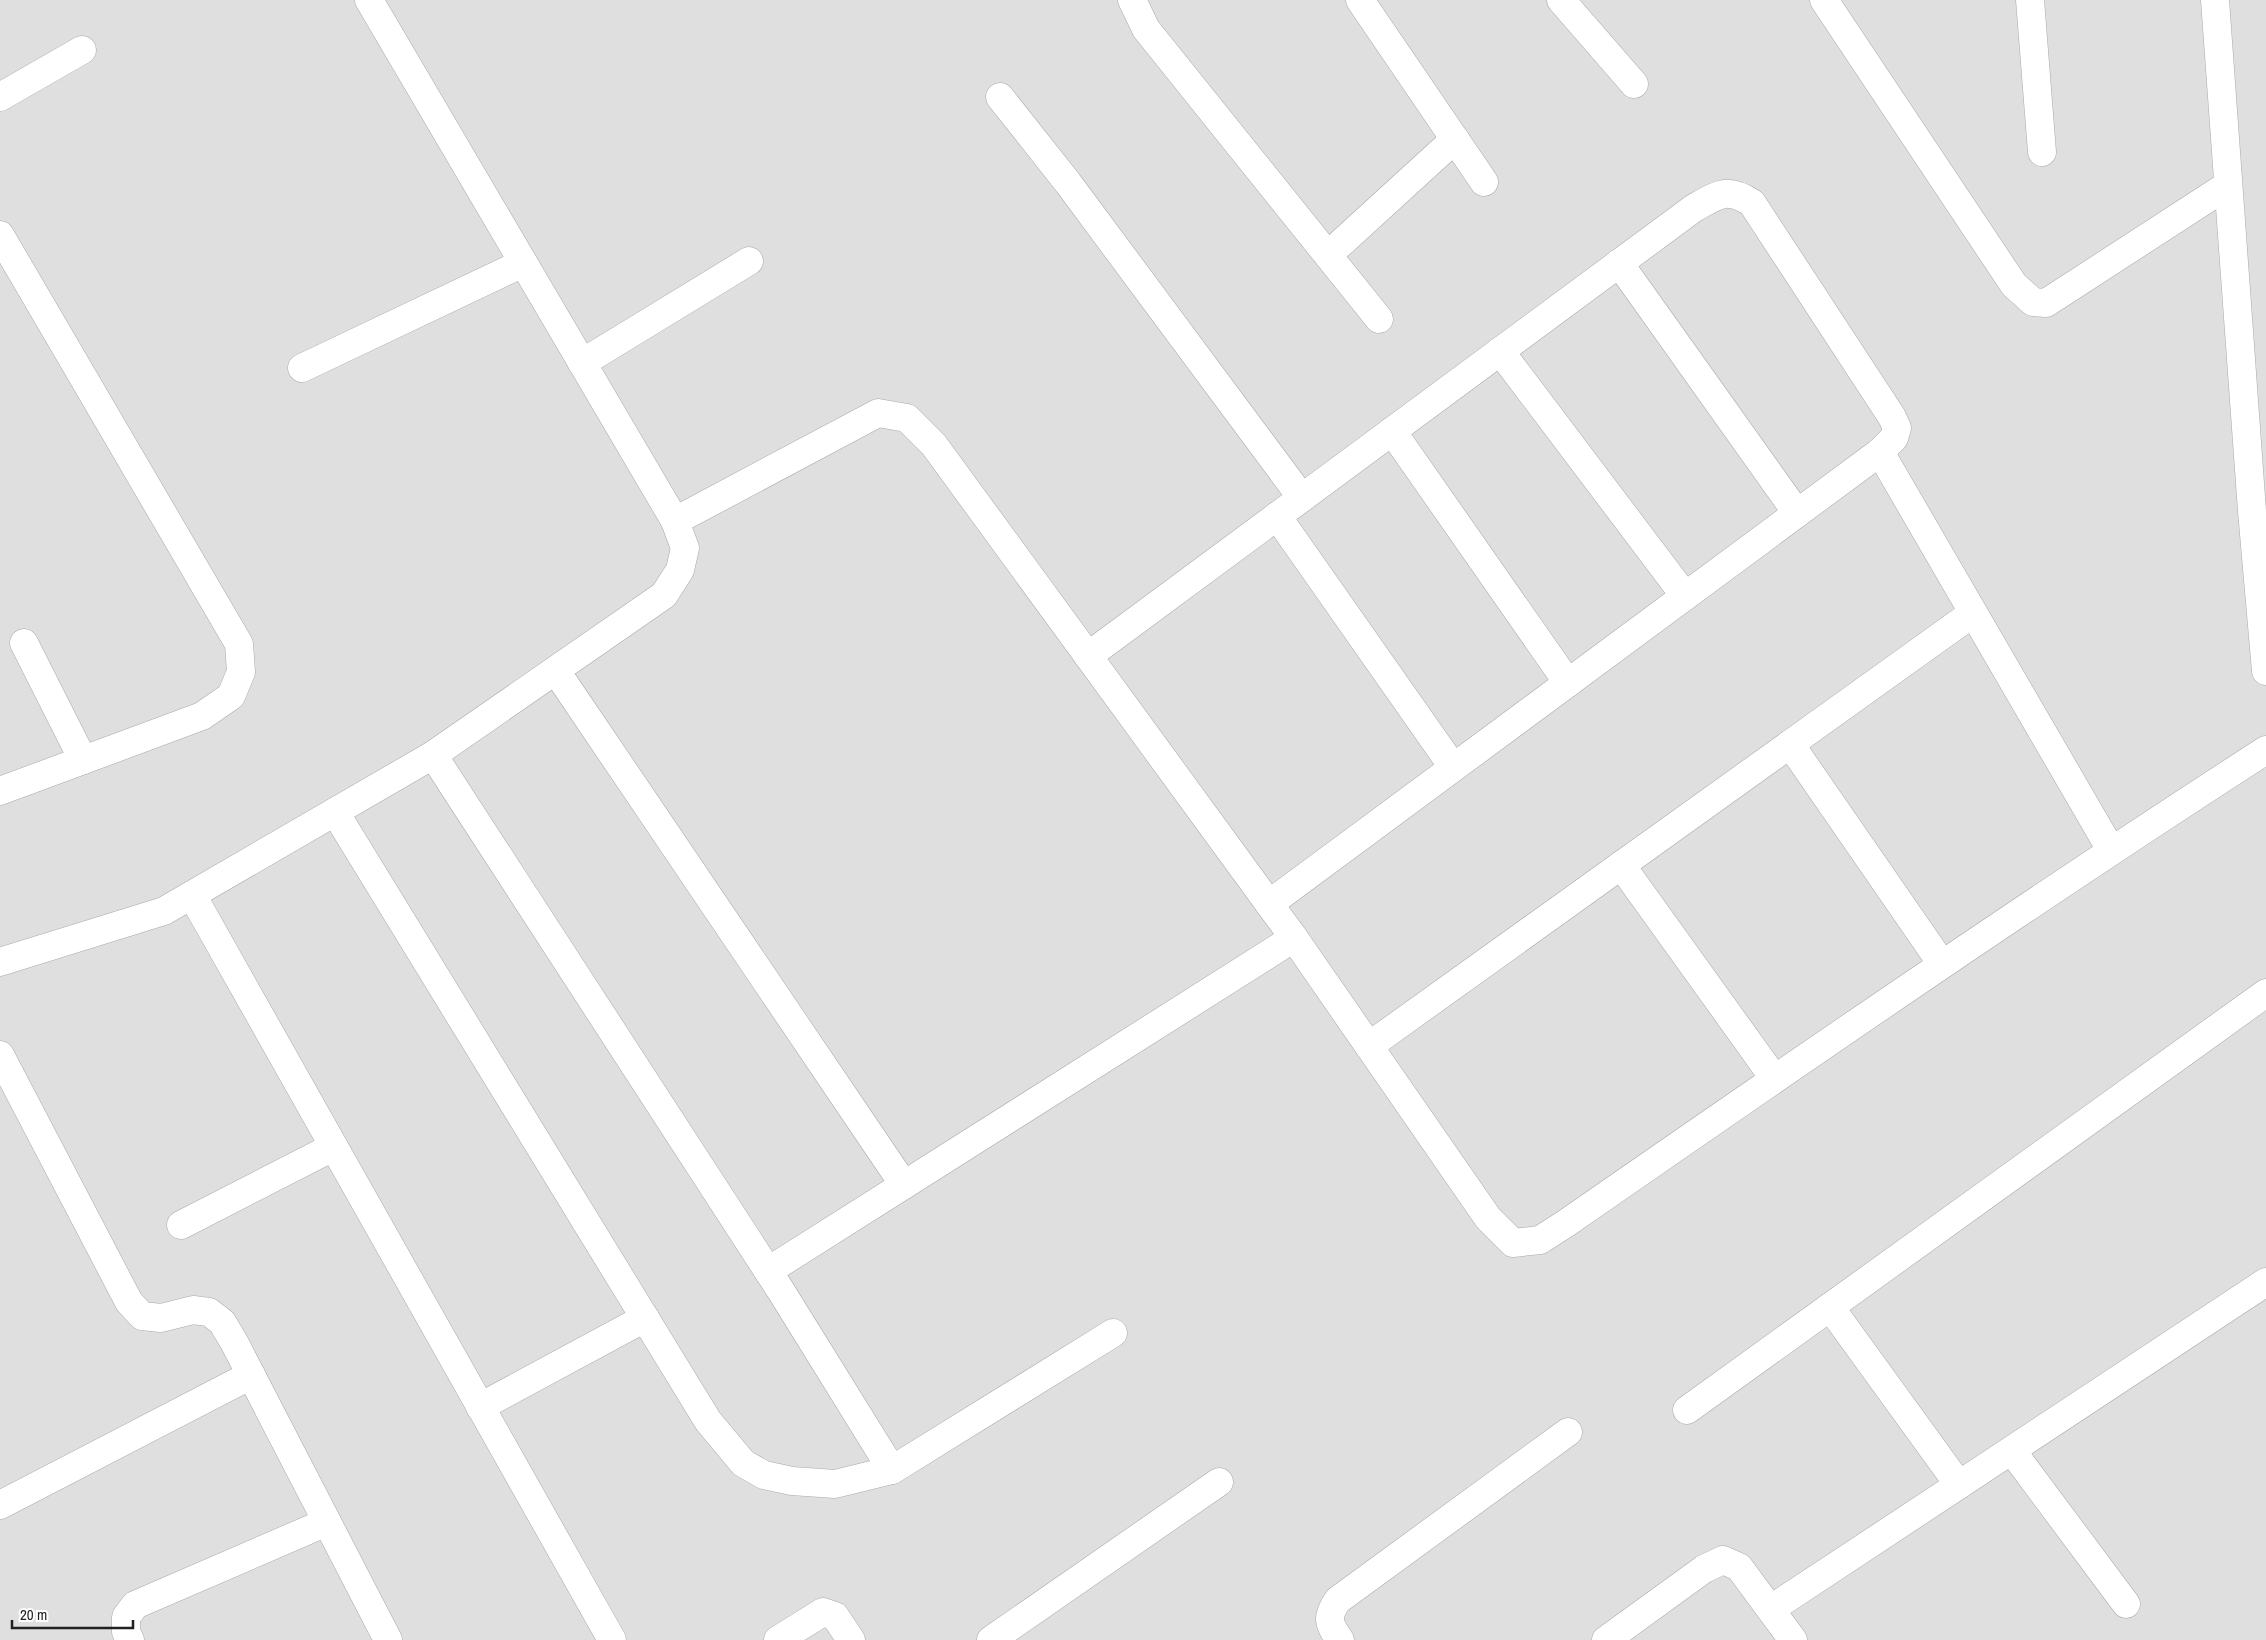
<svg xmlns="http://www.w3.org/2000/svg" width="2266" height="1640" viewBox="0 0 2266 1640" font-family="'Archivo Narrow',sans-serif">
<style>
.residential{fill:#e0dfdf}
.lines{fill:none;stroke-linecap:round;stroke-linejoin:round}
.minor-casing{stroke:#a9a9a9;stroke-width:29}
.minor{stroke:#fff;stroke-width:28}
</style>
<rect width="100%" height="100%" fill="#f2efe9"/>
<rect class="residential" x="0" y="0" width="2266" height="1640"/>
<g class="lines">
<g class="minor-casing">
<g id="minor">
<path d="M1132,0l14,29 233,290"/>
<path d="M1360,0l124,182"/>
<path d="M1561,0l73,84"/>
<path d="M1824,0l190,285 19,17 13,1 182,-118"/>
<path d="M2030,0l12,152"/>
<path d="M2215,0l37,511 14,160"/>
<path d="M0,97l82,-47"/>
<path d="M1000,97l68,86 234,315"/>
<path d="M0,235l239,409 2,28 -10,24 -29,20 -202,75"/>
<path d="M1328,255l127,-116"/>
<path d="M1619,263l178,250"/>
<path d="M1500,351l185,245"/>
<path d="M582,363l167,-102"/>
<path d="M302,368l221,-105"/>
<path d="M1392,431l176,252"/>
<path d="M1880,452l231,398"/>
<path d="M1277,516l176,251"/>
<path d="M675,521l203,-108 29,5 27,27 360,493 194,280 25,25 27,-3 25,-16c232,-161 464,-321 701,-474"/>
<path d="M24,643l59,117"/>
<path d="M1088,656l606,-448c25,-14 33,-21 58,-5l140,214 5,11 -3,10 -14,14 -611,452"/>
<path d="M556,671l348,514"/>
<path d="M1790,744l152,220"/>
<path d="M433,755l348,536 111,179"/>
<path d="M335,812l373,609 35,42 21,12 28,6 43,3 57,-14 221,-137"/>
<path d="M1621,865l153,213"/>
<path d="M192,895l420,745"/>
<path d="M0,962l164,-51 269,-156 231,-160 16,-25 5,-22 -10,-27 -306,-521"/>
<path d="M1369,1046l604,-433"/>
<path d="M0,1055l129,247 13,14 19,2 32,-8 16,2 13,10 12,20 154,298"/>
<path d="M181,1225l152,-78"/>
<path d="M768,1271l526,-333"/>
<path d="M1830,1307l129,178"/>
<path d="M480,1407l165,-89"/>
<path d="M1687,1410l579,-417"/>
<path d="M2012,1451l114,153"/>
<path d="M0,1505l251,-130"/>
<path d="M1771,1609l495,-327"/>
<path d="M130,1640l-4,-8v-15l9,-12 192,-83"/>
<path d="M778,1640l45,-28 12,4 16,24"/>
<path d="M991,1640l228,-158"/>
<path d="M1340,1640c-12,-17 -14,-23 -2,-40l230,-168"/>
<path d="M1606,1640l98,-71 19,-9 16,7 54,73"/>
</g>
</g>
<use href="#minor" class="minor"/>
</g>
<path d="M12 1620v8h121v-8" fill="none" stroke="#222222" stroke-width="2.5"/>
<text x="20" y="1620" font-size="15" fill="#222222" stroke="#ffffff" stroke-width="4" paint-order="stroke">20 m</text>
</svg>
